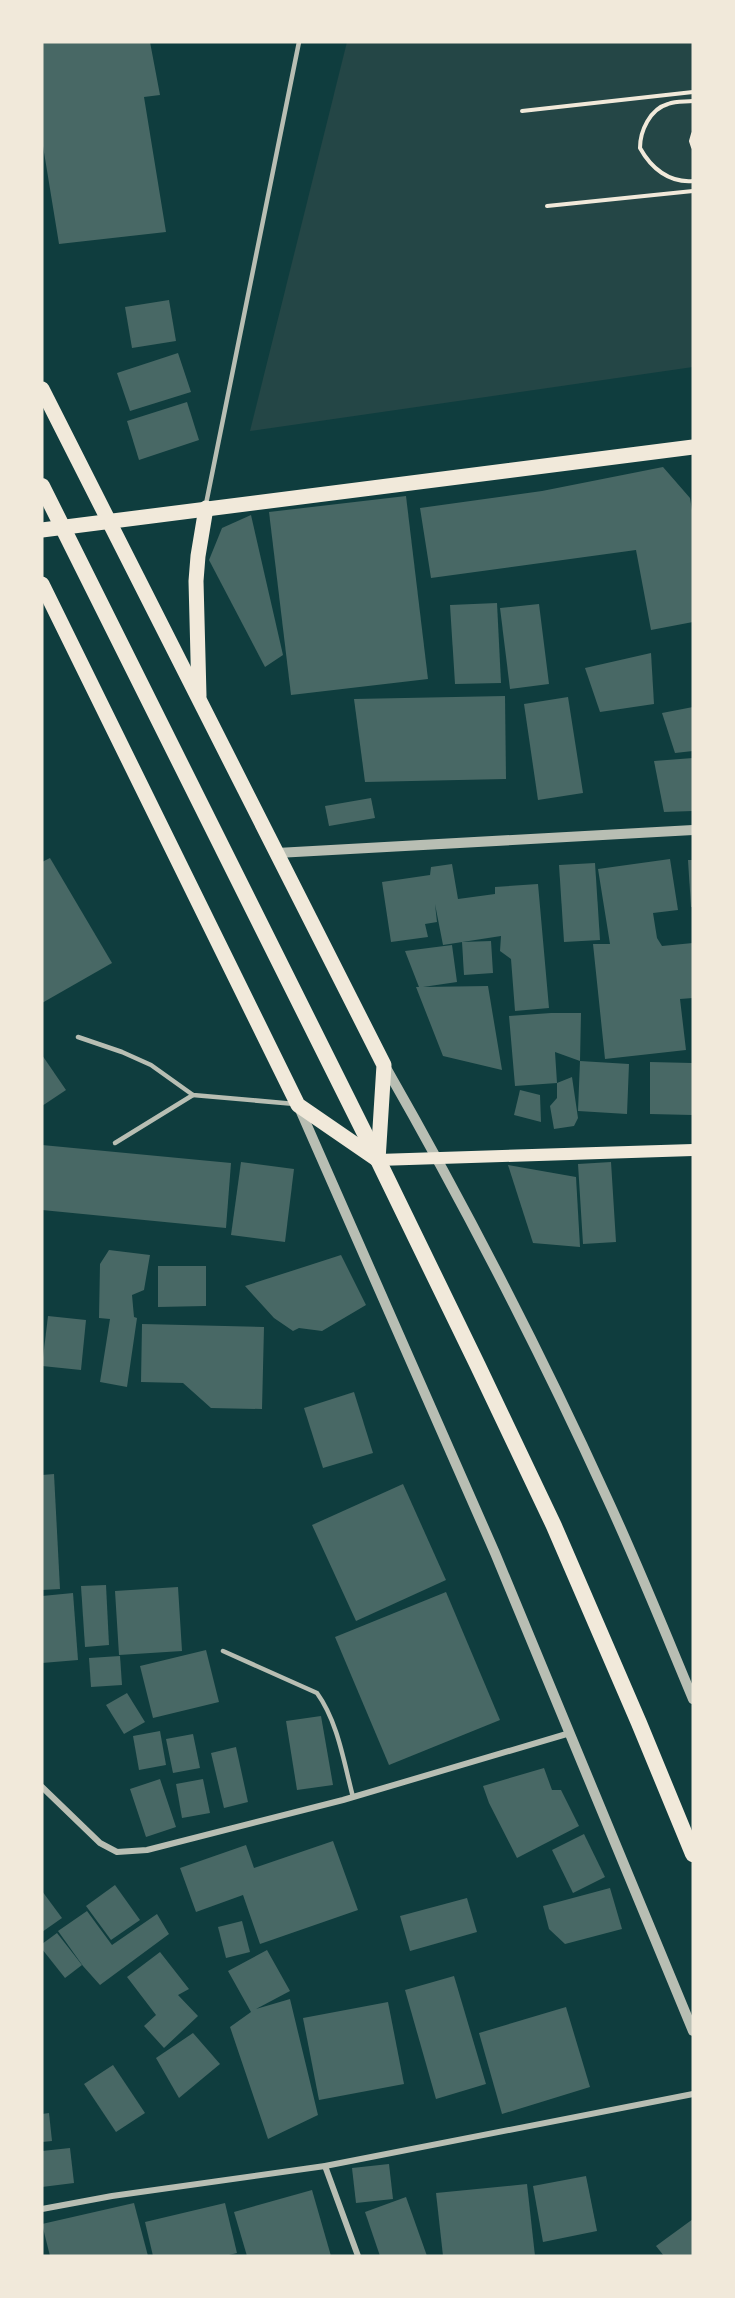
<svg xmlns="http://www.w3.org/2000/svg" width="735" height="2298" viewBox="0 0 735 2298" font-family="Figtree,sans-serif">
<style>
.green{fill:#244646}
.building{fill:#486865}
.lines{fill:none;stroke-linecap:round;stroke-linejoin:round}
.path{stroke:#f1e9da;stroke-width:4}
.service{stroke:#b8beb3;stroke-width:4.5}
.minor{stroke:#b8beb3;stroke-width:6}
.tertiary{stroke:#b8beb3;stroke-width:10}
.secondary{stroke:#f1e9da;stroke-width:12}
.primary{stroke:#f1e9da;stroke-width:15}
.trunk{stroke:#f1e9da;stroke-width:16}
</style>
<rect width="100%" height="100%" fill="#0f3d3e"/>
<path class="green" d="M347,42h346v325l-443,64z"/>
<g class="building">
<path d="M42,42h108l10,53 -16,2 22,135 -107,12 -17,-104z"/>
<path d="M169,300l7,41 -44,7 -7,-41z"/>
<path d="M178,353l13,39 -61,19 -13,-38z"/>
<path d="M187,402l12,38 -60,20 -12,-39z"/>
<path d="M663,467l27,31 3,18v106l-42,8 -15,-80 -205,28 -11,-70 122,-17z"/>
<path d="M406,496l22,183 -137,16 -22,-183z"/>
<path d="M251,515l32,140 -18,12 -56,-107 13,-32z"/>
<path d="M497,603l4,80 -46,1 -5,-79z"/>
<path d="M539,604l10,80 -39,5 -10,-81z"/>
<path d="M651,653l3,51 -54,8 -15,-44z"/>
<path d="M505,696l1,83 -141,3 -11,-83z"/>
<path d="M568,697l15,96 -45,7 -14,-96z"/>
<path d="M693,707v44l-18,2 -13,-40z"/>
<path d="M693,758v53l-29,1 -10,-51z"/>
<path d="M371,798l4,20 -46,8 -4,-20z"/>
<path d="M50,858l62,105 -70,40v-141z"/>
<path d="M670,859l8,51 -25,3 4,25 5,8 31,-3v55l-13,1 6,51 -81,9 -12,-115h17l-12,-75z"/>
<path d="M688,860h5v47h-2z"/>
<path d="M595,863l5,77 -36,2 -5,-77z"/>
<path d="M452,864l6,35 37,-5v-7l43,-3 11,124 -34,3 -4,-52 -11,-8 1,-15 -58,9 -8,-41 2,18 -12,2 3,13 -37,5 -9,-60 48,-7 1,-8z"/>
<path d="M491,941l2,32 -29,2 -2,-33z"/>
<path d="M452,945l5,37 -34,5 65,-1 14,84 -59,-14 -27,-69h3l-14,-36z"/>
<path d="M551,1013h30l-1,48 49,3 -2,50 -49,-3 2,-50 -25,-9 2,31 -42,3 -6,-70z"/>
<path d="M42,1055l24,35 -24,16z"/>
<path d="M650,1062l42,1v52l-42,-1z"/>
<path d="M572,1077l6,41 -4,8 -20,3 -4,-23 7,-8v-15z"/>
<path d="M520,1090l20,5 1,27 -27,-7z"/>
<path d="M42,1145l189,18 -5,65 -184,-18z"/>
<path d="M241,1162l53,7 -9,73 -54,-7z"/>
<path d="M611,1162l5,80 -33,2 -5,-80z"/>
<path d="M508,1165l68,12 4,70 -47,-4z"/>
<path d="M109,1250l41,5 -6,35 -12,5 2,22 3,1 -10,69 -27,-5 10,-63 -11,-1 1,-54z"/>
<path d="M341,1255l25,50 -44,26 -23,-3 -6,3 -19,-13 -29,-32z"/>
<path d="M158,1266h48v40l-48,1z"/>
<path d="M48,1316l38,4 -5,50 -39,-4z"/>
<path d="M142,1324l122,3 -2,82 -51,-1 -28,-25 -42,-1z"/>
<path d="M354,1392l19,61 -50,15 -19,-60z"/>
<path d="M54,1474l6,115 -18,1v-115z"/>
<path d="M403,1484l43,96 -90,41 -44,-96z"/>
<path d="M106,1585l3,60 -24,2 -4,-61z"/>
<path d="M178,1587l4,64 -63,4 -4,-64z"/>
<path d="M446,1592l54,128 -111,45 -54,-128z"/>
<path d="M73,1593l5,67 -36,3v-67z"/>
<path d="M206,1650l13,52 -66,16 -13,-52z"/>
<path d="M120,1656l2,29 -31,2 -2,-29z"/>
<path d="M127,1693l18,29 -21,12 -18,-29z"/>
<path d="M321,1716l12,69 -36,5 -11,-69z"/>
<path d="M160,1731l6,34 -27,5 -6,-34z"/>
<path d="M193,1734l7,34 -27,5 -7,-34z"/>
<path d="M236,1747l12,55 -24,6 -13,-55z"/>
<path d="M544,1768l8,22h9l18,36 -62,32 -28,-55 -6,-17z"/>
<path d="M160,1779l16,48 -30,10 -16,-48z"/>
<path d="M203,1779l7,34 -28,5 -6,-34z"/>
<path d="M584,1834l21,43 -32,16 -21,-43z"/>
<path d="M333,1841l25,69 -98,34 -17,-49 -47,17 -16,-44 66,-23 8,23z"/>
<path d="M115,1885l25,35 -29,20 -25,-34z"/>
<path d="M610,1888l12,41 -57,15 -16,-15 -6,-23z"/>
<path d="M42,1891l20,27 -20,14z"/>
<path d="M467,1898l10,34 -67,19 -10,-35z"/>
<path d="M87,1911l25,34 45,-31 12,20 -69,51 -17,-19 -25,-35z"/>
<path d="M242,1921l8,31 -24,6 -8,-31z"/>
<path d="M57,1933l25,32 -17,13 -23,-29v-5z"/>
<path d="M267,1950l23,41 -34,18 34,-10 28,116 -50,24 -38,-112 21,-15 -23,-41z"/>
<path d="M160,1952l29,37 -11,6 20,21 -34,32 -20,-22 12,-11 -29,-38z"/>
<path d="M454,1976l32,108 -50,15 -31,-109z"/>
<path d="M388,2002l16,82 -85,16 -16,-82z"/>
<path d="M566,2007l24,80 -88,27 -23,-81z"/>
<path d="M193,2033l27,31 -41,34 -23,-40z"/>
<path d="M113,2065l32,48 -29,19 -32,-48z"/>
<path d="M49,2113l3,28 -10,1v-28z"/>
<path d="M70,2148l4,35 -32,4v-36z"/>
<path d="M389,2164l4,35 -37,4 -4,-35z"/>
<path d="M586,2176l11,55 -54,11 -10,-56z"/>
<path d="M527,2184l8,72h-92l-7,-63z"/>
<path d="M312,2190l19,66h-84l-13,-44z"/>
<path d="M406,2197l21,59h-47l-15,-44z"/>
<path d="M134,2203l14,53h-98l-8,-32z"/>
<path d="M225,2203l12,50 -12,3h-72l-8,-34z"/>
<path d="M693,2219v37h-29l-8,-10z"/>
</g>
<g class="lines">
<g class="path">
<path d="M693,101c-8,1 -17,0 -25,3 -18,5 -28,27 -28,44 11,20 29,35 53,33"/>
<path d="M522,111l171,-19"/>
<path d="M693,134l-2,7 2,6"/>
<path d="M547,206l146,-15"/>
</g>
<g class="service">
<path d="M206,504l93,-462"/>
<path d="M78,1037l44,15 29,13 42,30 102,9"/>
<path d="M115,1143l78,-48"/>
<path d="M223,1651l94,42c21,29 27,70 36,104"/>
</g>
<g class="minor">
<path d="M42,1787l58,56 17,9 30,-2 196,-50 227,-67"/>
<path d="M325,2166l33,90"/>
<path d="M42,2209l70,-13 213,-30 368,-72"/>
</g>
<g class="tertiary">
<path d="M277,853l416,-23"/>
<path d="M385,1066c80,140 155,285 222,432 31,67 58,134 86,201"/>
<path d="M298,1105l197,448 198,478"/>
</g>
<path class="secondary" d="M378,1160l315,-10"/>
<g class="primary">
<path d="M42,389l342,676 -6,95"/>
<path d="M42,530l651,-83"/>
<path d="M42,584l256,521 80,55"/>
<path d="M199,696l-3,-115 2,-25 8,-48"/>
</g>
<path class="trunk" d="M42,486l336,674 100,206 76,160 85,197 54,131"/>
</g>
<rect width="735" height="2298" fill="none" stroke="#f1e9da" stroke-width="87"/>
</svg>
